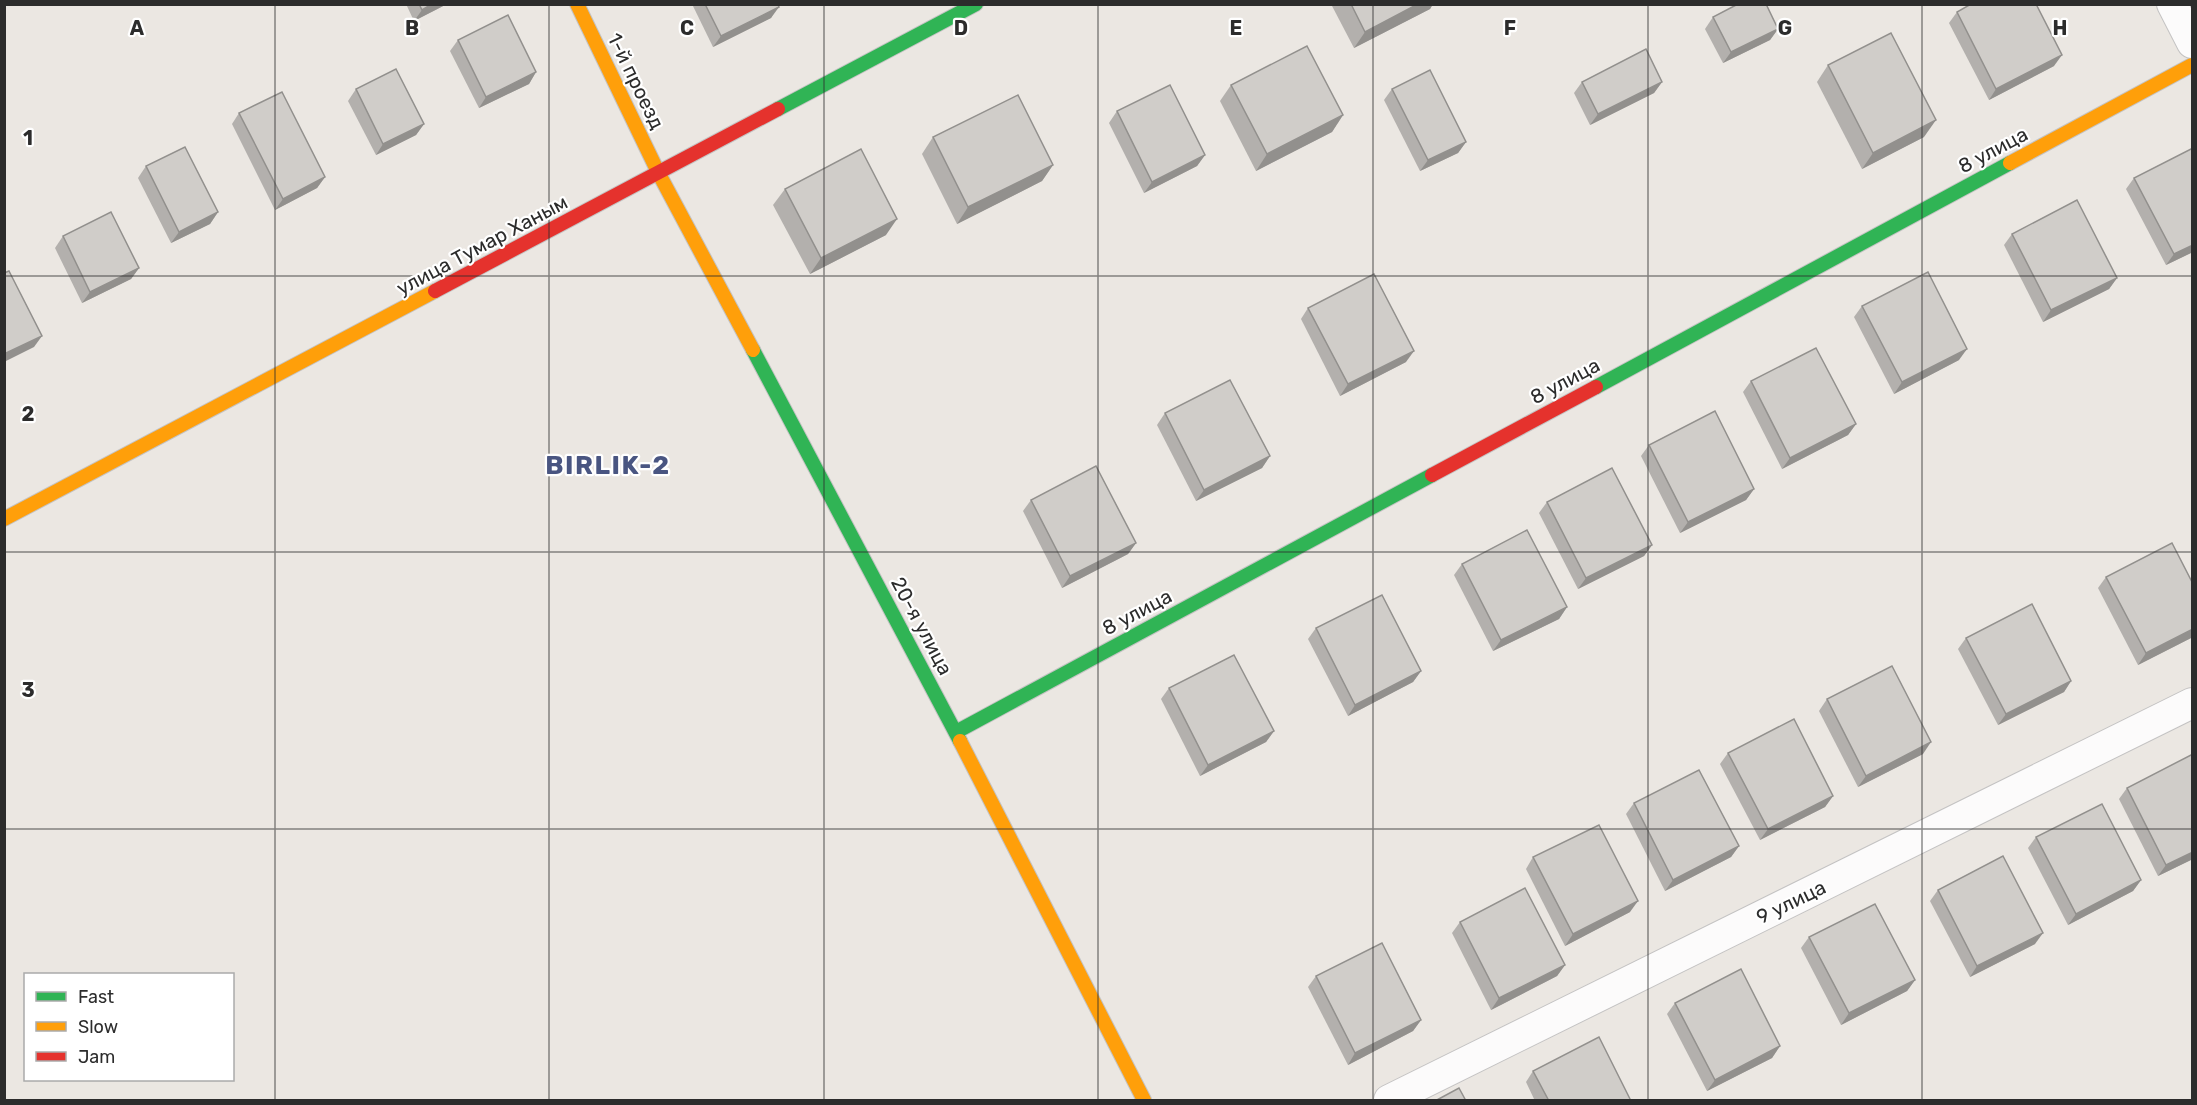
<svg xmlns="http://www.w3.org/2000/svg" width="2197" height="1105" viewBox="0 0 2197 1105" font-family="Rubik,sans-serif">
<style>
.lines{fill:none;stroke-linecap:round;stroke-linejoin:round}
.street-casing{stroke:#c4c3c3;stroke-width:32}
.fast-casing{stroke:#c4c3c3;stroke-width:16}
.slow-casing{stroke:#c4c3c3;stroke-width:16}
.jam-casing{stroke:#c4c3c3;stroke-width:16}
.street{stroke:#fcfbfb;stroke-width:30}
.fast{stroke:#30b455;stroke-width:14}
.slow{stroke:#ff9f0a;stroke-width:14}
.jam{stroke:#e5322d;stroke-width:14}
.wall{fill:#b3b0ad}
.shaded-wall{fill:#92908d}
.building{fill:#d0cdc9;stroke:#92908d;stroke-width:1.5}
.grid{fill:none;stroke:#2c2c2c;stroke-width:1.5;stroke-opacity:0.55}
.labels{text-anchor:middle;stroke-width:4.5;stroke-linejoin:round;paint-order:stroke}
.street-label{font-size:20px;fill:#2c2c2c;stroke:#fff}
.district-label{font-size:26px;font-weight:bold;letter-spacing:1.5px;fill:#495581;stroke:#fff}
.grid-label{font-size:20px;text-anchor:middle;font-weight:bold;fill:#2c2c2c;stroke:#fff;stroke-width:4.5;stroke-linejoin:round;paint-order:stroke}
</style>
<rect width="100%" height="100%" fill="#ebe7e2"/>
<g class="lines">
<g class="street-casing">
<g id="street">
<path d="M2172,4l20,39"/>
<path d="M1389,1100l803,-397"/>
</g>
</g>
<g class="fast-casing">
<g id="fast">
<path d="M778,109l198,-105"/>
<path d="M753,350l207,391"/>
<path d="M1596,387l414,-224"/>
<path d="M956,732l476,-257"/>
</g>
</g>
<g class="slow-casing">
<g id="slow">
<path d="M577,4l82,170 94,176"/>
<path d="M2010,163l182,-98"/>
<path d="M4,519l431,-228"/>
<path d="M960,741l184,359"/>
</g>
</g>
<g class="jam-casing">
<g id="jam">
<path d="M435,291l343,-182"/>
<path d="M1432,475l164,-88"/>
</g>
</g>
<use href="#street" class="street"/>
<use href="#fast" class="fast"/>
<use href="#slow" class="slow"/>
<use href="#jam" class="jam"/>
</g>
<g class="wall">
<path d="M406,4h41l-33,17z"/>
<path d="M692,4h86l-7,14 -58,29z"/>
<path d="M1331,4h102l-3,5 -76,39z"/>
<path d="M1957,12l97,54 -65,34 -40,-77z"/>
<path d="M1713,17l65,12 -8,11 -47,23 -18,-34z"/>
<path d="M458,40l78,32 -7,12 -50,24 -29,-57z"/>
<path d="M1828,65l96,72 -62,32 -45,-87z"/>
<path d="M1582,82h80l-8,11 -64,32 -16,-32z"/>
<path d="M1231,85l112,30 -11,17 -76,39 -36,-70z"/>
<path d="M356,89l68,35 -8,11 -40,20 -28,-54z"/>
<path d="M1392,89l74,53 -8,11 -38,18 -36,-71z"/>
<path d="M1117,111l88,44 -8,11 -53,27 -35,-70z"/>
<path d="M239,113l86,64 -8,11 -42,22 -43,-86z"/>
<path d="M933,137l120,28 -11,16 -85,43 -35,-70z"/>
<path d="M2193,148v104l-27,13 -40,-76 8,-11z"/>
<path d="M146,166l72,46 -8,12 -39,19 -33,-65z"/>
<path d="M785,189l101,46 -76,39 -37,-69z"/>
<path d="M2012,234l105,44 -8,11 -66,33 -39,-77z"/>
<path d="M63,236l76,32 -8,11 -49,24 -27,-55z"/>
<path d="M1862,306l97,54 -65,34 -40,-77z"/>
<path d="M1308,308l98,54 -66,34 -39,-77z"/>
<path d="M1751,381l105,43 -8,11 -66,34 -39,-77z"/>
<path d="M1165,413l105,43 -8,12 -66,33 -39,-76z"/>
<path d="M1649,445l105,44 -8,11 -66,33 -39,-77z"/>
<path d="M1031,500l105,43 -8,11 -66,34 -39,-77z"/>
<path d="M1547,502l105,43 -8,11 -66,33 -39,-76z"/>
<path d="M1462,564l105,43 -8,12 -66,32 -39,-76z"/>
<path d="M2106,577l87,7v53l-55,28 -40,-77z"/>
<path d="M1316,628l105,43 -8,11 -65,34 -40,-77z"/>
<path d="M1966,638l105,43 -7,11 -66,33 -40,-76z"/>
<path d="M1169,688l105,43 -8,11 -66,34 -39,-77z"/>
<path d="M1827,699l96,55 -65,33 -39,-76z"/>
<path d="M1728,753l105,43 -8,11 -65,33 -40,-76z"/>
<path d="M2127,788l66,71 -35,17 -39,-77z"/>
<path d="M1634,803l105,43 -8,11 -66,34 -39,-77z"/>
<path d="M2036,837l105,43 -8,11 -65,34 -40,-77z"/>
<path d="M1533,857l97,55 -65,34 -39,-77z"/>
<path d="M1938,890l97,54 -65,33 -40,-76z"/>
<path d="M1460,922l105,43 -8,11 -66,34 -39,-77z"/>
<path d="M1809,937l106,43 -8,11 -66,34 -40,-77z"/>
<path d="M1316,976l105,44 -8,11 -65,34 -40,-78z"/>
<path d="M1675,1003l105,43 -8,12 -65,33 -40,-77z"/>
<path d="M1533,1071l98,30h-96l-9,-19z"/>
</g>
<g class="shaded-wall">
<path d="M432,4h15l-33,17 8,-11z"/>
<path d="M1418,4h15l-3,5 -76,39 11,-16z"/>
<path d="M779,7l-8,11 -58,29 8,-11z"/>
<path d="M1778,29l-8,11 -47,23 8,-11z"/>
<path d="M2062,55l-8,11 -65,34 7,-11z"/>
<path d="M536,72l-7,12 -50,24 7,-11z"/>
<path d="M1662,82l-8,11 -64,32 8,-11z"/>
<path d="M1343,115l-11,17 -76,39 11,-17z"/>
<path d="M1936,120l-12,17 -62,32 11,-16z"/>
<path d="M424,124l-8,11 -40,20 7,-11z"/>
<path d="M1466,142l-8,11 -38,18 8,-11z"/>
<path d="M1205,155l-8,11 -53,27 8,-11z"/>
<path d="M1053,165l-11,16 -85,43 11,-17z"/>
<path d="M325,177l-8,11 -42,22 8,-11z"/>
<path d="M218,212l-8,12 -39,19 8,-11z"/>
<path d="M897,219l-11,16 -76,39 11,-16z"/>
<path d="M2193,245v7l-27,13 8,-11z"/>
<path d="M139,268l-8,11 -49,24 8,-11z"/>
<path d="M2117,278l-8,11 -66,33 8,-12z"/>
<path d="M42,336l-8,11 -30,15v-8z"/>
<path d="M1967,349l-8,11 -65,34 8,-12z"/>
<path d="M1414,351l-8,11 -66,34 8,-12z"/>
<path d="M1856,424l-8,11 -66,34 8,-11z"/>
<path d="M1270,456l-8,12 -66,33 8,-11z"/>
<path d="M1754,489l-8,11 -66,33 8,-11z"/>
<path d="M1136,543l-8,11 -66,34 8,-12z"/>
<path d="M1652,545l-8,11 -66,33 8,-11z"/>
<path d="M1567,607l-8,12 -66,32 8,-11z"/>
<path d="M2193,629v8l-55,28 8,-12z"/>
<path d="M1421,671l-8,11 -65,34 7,-11z"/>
<path d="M2071,681l-7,11 -66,33 8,-11z"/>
<path d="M1274,731l-8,11 -66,34 8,-11z"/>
<path d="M1931,742l-8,12 -65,33 8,-11z"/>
<path d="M1833,796l-8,11 -65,33 8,-11z"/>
<path d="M1739,846l-8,11 -66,34 8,-11z"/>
<path d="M2193,852v7l-35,17 8,-11z"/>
<path d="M2141,880l-8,11 -65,34 8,-11z"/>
<path d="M1638,901l-8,11 -65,34 8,-12z"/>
<path d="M2043,933l-8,11 -65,33 7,-11z"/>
<path d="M1565,965l-8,11 -66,34 8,-12z"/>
<path d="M1915,980l-8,11 -66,34 8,-12z"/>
<path d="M1421,1020l-8,11 -65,34 7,-12z"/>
<path d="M1780,1046l-8,12 -65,33 8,-11z"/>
</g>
<g class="building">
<path d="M419,4h13l-10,6z"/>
<path d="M705,4h73l1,3 -58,29z"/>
<path d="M1351,4h67l-53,28z"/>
<path d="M1738,4h28l12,25 -47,23 -18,-35z"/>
<path d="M1971,4h65l26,51 -66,34 -39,-77z"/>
<path d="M508,15l28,57 -50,25 -28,-57z"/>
<path d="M1891,33l45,87 -63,33 -45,-88z"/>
<path d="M1307,46l36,69 -76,39 -36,-69z"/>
<path d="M1646,49l16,33 -64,32 -16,-32z"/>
<path d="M396,69l28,55 -41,20 -27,-55z"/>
<path d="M1430,70l36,72 -38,18 -36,-71z"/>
<path d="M1170,85l35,70 -53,27 -35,-71z"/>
<path d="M282,92l43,85 -42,22 -44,-86z"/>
<path d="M1018,95l35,70 -85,42 -35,-70z"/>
<path d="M185,147l33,65 -39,20 -33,-66z"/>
<path d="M2193,148v97l-19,9 -40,-76z"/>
<path d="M861,149l36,70 -76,39 -36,-69z"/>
<path d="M2077,200l40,78 -66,32 -39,-76z"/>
<path d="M111,212l28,56 -49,24 -27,-56z"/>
<path d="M9,271l33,65 -38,18v-81z"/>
<path d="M1928,272l39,77 -65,33 -40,-76z"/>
<path d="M1374,274l40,77 -66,33 -40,-76z"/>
<path d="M1816,348l40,76 -66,34 -39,-77z"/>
<path d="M1230,380l40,76 -66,34 -39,-77z"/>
<path d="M1715,411l39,78 -66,33 -39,-77z"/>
<path d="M1096,466l40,77 -66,33 -39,-76z"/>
<path d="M1612,468l40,77 -66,33 -39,-76z"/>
<path d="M1527,530l40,77 -66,33 -39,-76z"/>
<path d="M2172,543l21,41v45l-47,24 -40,-76z"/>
<path d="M1382,595l39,76 -66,34 -39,-77z"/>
<path d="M2032,604l39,77 -65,33 -40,-76z"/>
<path d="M1234,655l40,76 -66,34 -39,-77z"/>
<path d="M1892,666l39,76 -65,34 -39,-77z"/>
<path d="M1794,719l39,77 -65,33 -40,-76z"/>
<path d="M2193,754v98l-27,13 -39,-77z"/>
<path d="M1699,770l40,76 -66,34 -39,-77z"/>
<path d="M2102,804l39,76 -65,34 -40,-77z"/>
<path d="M1599,825l39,76 -65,33 -40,-77z"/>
<path d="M2003,856l40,77 -66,33 -39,-76z"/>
<path d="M1525,888l40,77 -66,33 -39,-76z"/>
<path d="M1875,904l40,76 -66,33 -40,-76z"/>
<path d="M1382,943l39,77 -66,33 -39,-77z"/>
<path d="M1741,969l39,77 -65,34 -40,-77z"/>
<path d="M1599,1037l32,64h-82l-16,-30z"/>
<path d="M1459,1088l7,13h-31z"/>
</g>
<path class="grid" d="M275,4v1096M549,4v1096M824,4v1096M1098,4v1096M1373,4v1096M1648,4v1096M1922,4v1096M4,276h2188M4,552h2188M4,829h2188"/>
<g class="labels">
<g class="street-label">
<text transform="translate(636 81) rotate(64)" y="7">1-й проезд</text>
<text transform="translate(1993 150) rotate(-28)" y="7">8 улица</text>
<text transform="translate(482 245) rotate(-28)" y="7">улица Тумар Ханым</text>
<text transform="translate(1565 381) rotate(-28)" y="7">8 улица</text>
<text transform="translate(1137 612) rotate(-28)" y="7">8 улица</text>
<text transform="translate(922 626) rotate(62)" y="7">20-я улица</text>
<text transform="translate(1791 902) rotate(-26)" y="7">9 улица</text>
</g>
<g class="district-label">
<text x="608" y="474">BIRLIK-2</text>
</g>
</g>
<g class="grid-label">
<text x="137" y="35">A</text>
<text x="412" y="35">B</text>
<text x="687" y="35">C</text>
<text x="961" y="35">D</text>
<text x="1236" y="35">E</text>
<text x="1510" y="35">F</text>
<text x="1785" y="35">G</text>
<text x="2060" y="35">H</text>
<text x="28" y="145">1</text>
<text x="28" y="421">2</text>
<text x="28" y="697">3</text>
</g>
<rect width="2197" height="1105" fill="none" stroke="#2c2c2c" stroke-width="12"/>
<rect x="24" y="973" width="210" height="108" fill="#ffffff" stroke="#ababab" stroke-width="1.5"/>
<rect x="36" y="992" width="30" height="9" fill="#30b455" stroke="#ababab" stroke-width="1.5"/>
<text x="78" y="1003" font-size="18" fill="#2c2c2c">Fast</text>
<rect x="36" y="1022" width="30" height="9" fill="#ff9f0a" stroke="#ababab" stroke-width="1.5"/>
<text x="78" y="1033" font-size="18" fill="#2c2c2c">Slow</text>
<rect x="36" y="1052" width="30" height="9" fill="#e5322d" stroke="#ababab" stroke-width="1.5"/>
<text x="78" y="1063" font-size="18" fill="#2c2c2c">Jam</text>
</svg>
